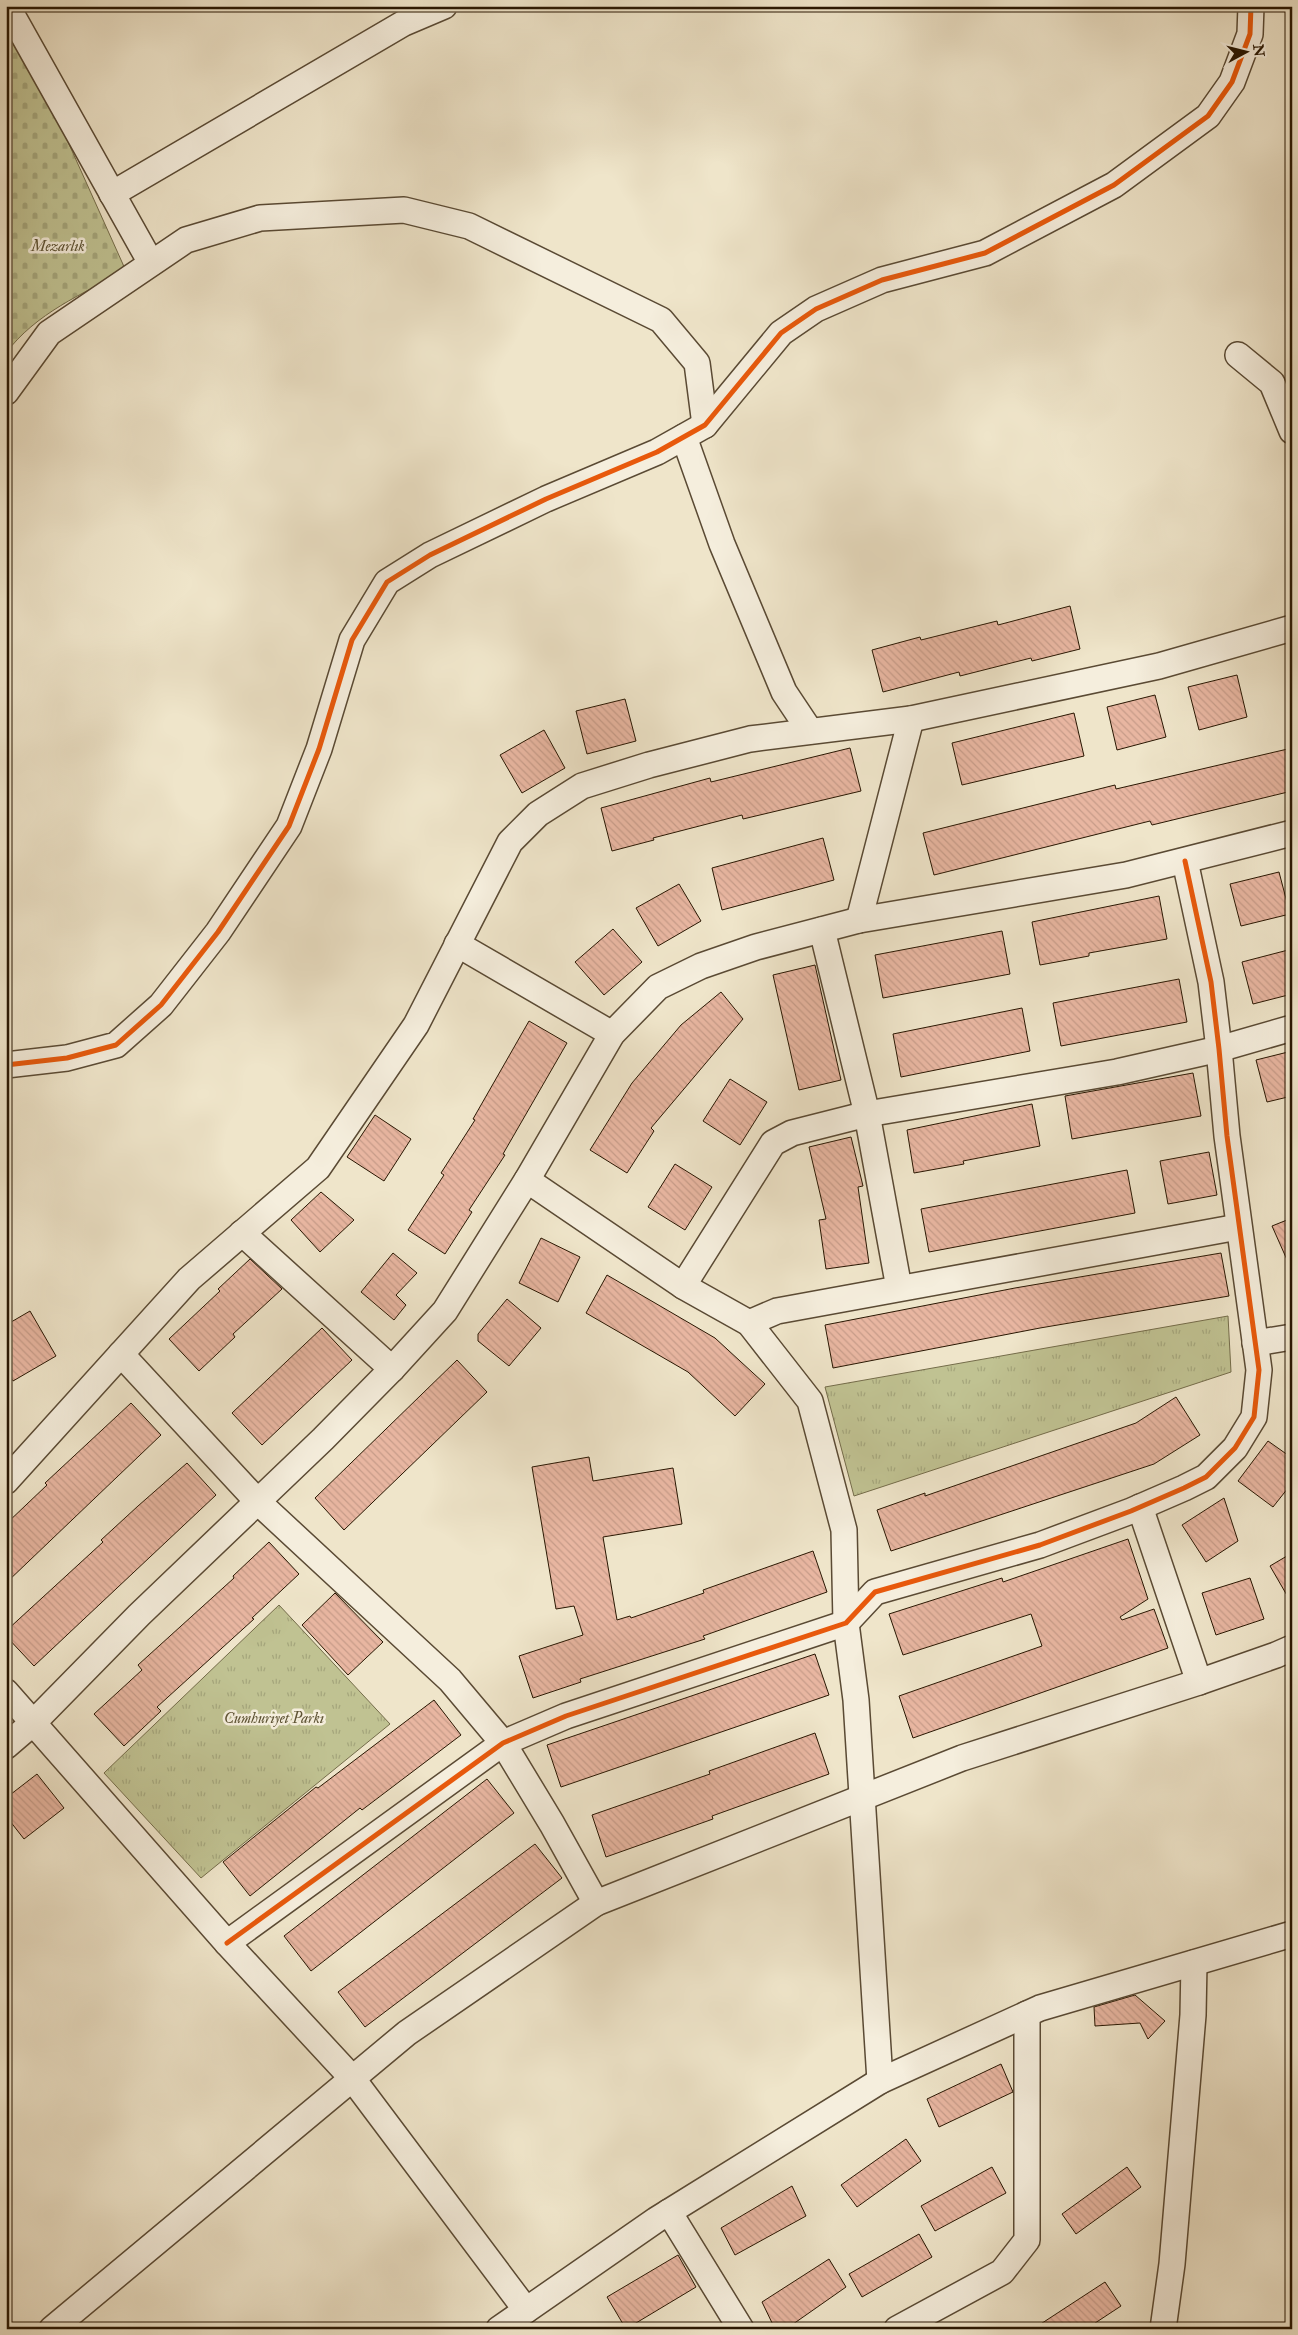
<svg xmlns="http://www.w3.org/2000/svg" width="1298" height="2335" viewBox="0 0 1298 2335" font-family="'IM FELL Double Pica',serif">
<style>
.cemetery{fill:url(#cemetery-stones);stroke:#746c4a}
.park{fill:url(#park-tufts);stroke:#746c4a}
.building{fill:url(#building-back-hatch);stroke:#291702}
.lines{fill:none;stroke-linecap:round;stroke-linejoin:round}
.minor-casing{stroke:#5a4a34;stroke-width:28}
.minor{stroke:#f5eedd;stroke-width:25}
.cycleway-casing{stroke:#f5eedd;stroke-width:8}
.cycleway{stroke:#e8590c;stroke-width:5}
.labels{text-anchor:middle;stroke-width:5;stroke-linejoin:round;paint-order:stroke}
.park-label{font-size:15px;font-style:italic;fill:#5e5334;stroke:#f5eedd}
</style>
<defs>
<pattern id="cemetery-stones" width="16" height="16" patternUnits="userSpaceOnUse" patternTransform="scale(1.25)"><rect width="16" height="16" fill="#c0c292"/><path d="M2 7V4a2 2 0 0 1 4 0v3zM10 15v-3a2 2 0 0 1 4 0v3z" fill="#a5a67c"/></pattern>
<pattern id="park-tufts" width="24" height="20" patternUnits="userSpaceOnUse" patternTransform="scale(1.25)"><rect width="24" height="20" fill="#c0c292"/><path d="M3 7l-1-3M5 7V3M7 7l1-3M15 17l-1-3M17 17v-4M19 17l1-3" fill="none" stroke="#a5a67c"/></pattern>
<pattern id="building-back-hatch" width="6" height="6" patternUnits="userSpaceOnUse" patternTransform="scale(1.25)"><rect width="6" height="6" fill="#e8b6a1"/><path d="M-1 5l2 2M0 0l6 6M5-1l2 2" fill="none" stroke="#c79c89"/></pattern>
</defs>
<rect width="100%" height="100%" fill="#efe5ca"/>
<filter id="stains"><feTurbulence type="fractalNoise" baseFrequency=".004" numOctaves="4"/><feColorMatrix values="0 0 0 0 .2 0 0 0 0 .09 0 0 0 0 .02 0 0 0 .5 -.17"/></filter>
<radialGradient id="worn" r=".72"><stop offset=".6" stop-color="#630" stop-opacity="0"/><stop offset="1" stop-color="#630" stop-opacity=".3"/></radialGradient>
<path class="cemetery" d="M6,20l58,113 62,138c-43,22 -91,43 -120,82z"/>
<g class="park">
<path d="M1228,1316l3,56 -377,124 -29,-109z"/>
<path d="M279,1605l111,119 -189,154 -97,-105z"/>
</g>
<g class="building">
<path d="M1070,606l10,43 -48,12 -1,-3 -71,18 -1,-4 -76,20 -11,-42 48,-13 1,3 76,-19 1,4z"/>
<path d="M1237,675l10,42 -48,13 -11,-43z"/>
<path d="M1155,695l11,42 -49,13 -10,-43z"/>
<path d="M625,699l11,42 -49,13 -11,-43z"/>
<path d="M1074,713l10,43 -122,29 -10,-42z"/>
<path d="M544,730l21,38 -43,25 -22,-38z"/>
<path d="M850,748l11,43 -118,28 -1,-4 -89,23 1,2 -42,11 -11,-43 109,-30 1,4z"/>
<path d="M1292,748v43l-140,34 -2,-4 -216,54 -11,-42 192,-48 1,4z"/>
<path d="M823,838l11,42 -112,30 -10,-42z"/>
<path d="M1279,872l11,42 -49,12 -11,-42z"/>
<path d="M679,884l22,37 -43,25 -22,-38z"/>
<path d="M1159,896l8,43 -78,14v3l-49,9 -8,-43z"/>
<path d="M613,929l29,33 -38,33 -29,-33z"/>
<path d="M1002,931l8,43 -127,24 -8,-43z"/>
<path d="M1292,949v45l-39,10 -11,-42z"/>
<path d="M815,965l26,115 -42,10 -26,-115z"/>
<path d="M1179,979l8,43 -126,24 -8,-43z"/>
<path d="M721,992l22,27 -92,109 3,3 -27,42 -37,-23 42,-67 49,-58z"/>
<path d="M1022,1008l8,43 -129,26 -8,-43z"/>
<path d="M529,1021l38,22 -64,111 2,1 -36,55 3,2 -27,42 -37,-24 36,-55 -3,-2 34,-53 -2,-1z"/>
<path d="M1292,1051v45l-25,6 -11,-42z"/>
<path d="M1193,1073l8,43 -129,23 -7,-43z"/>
<path d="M730,1079l37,23 -27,43 -37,-24z"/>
<path d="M1032,1104l8,42 -77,15 1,3 -50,9 -7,-43z"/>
<path d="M375,1115l36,24 -27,42 -37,-24z"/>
<path d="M851,1137l12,49 -5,1 11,76 -43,6 -7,-49 7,-1 -17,-72z"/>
<path d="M1209,1152l8,43 -49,9 -8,-43z"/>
<path d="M675,1164l37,23 -27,43 -37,-23z"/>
<path d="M1127,1170l8,43 -206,39 -8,-43z"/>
<path d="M321,1192l33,28 -34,32 -29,-32z"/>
<path d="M1292,1218v53l-20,-45z"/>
<path d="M541,1238l39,19 -22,45 -39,-19z"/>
<path d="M393,1253l24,20 -21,22 10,10 -12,15 -33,-28z"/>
<path d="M1221,1253l8,43 -189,32 -207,40 -8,-43 190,-37z"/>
<path d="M250,1259l32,30 -49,45 2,3 -36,34 -30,-32 51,-48 -2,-2z"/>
<path d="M607,1275l108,63 50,46 -30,32 -47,-44 -102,-59z"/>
<path d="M507,1299l34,29 -32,38 -31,-25v-7z"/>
<path d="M30,1311l26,45 -43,25 -7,-12v-44z"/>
<path d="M322,1328l30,32 -90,85 -30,-32z"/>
<path d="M457,1360l30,32 -143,138 -29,-32z"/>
<path d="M1176,1397l24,38 -46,29 -263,87 -14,-41 48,-17v3l211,-73z"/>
<path d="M131,1403l30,32 -155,148v-59l41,-39 -2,-2z"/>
<path d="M1268,1441l24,17v25l-19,24 -35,-26z"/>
<path d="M589,1457l4,24 80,-13 9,56 -79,13 14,83 13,-4 1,2 73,-25 -1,-3 110,-39 14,41 -124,44 2,3 -125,40 1,3 -48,16 -14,-42 64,-21 -9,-29 -18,3 -24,-142z"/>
<path d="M187,1463l29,32 -182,171 -28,-30v-5l97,-89 -2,-2 37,-34z"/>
<path d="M1224,1498l14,43 -32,21 -24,-37z"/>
<path d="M1128,1539l20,60 -28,18 2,3 32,-11 14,39 -255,90 -14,-42 143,-50 -11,-32 -128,41 -14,-41 113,-36 1,4z"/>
<path d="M269,1542l30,32 -47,44 2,1 -97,88 4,4 -37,35 -30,-32 48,-44 -4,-5 96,-87 -1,-2z"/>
<path d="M1292,1553v51l-22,-38z"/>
<path d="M1250,1578l14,41 -48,16 -14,-42z"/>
<path d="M335,1593l48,49 -35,33 -46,-50z"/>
<path d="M815,1654l14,41 -268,92 -14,-42z"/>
<path d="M434,1700l27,35 -99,75 -2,-2 -110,88 -27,-34 93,-75 2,1z"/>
<path d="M815,1733l14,41 -117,42 1,3 -107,38 -14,-42 118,-41 -1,-3z"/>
<path d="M37,1774l27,34 -40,31 -18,-23v-18z"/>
<path d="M487,1779l27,34 -203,158 -27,-35z"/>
<path d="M535,1844l27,34 -197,149 -27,-35z"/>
<path d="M1135,1995l30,26 -17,18 -8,-16 -45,3 -1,-19z"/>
<path d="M1001,2064l12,28 -74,35 -12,-28z"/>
<path d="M906,2139l15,22 -64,46 -16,-22z"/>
<path d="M992,2167l14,26 -71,38 -14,-25z"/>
<path d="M1127,2167l14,20 -65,47 -14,-20z"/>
<path d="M792,2186l14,30 -71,39 -14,-27z"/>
<path d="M919,2234l13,23 -70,40 -13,-23z"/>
<path d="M678,2255l18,32 -70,42 -19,-32z"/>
<path d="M829,2259l17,28 -60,42h-11l-13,-27z"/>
<path d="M1105,2282l16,24 -35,23h-53z"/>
</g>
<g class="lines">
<g class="minor-casing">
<g id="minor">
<path d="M7,6l144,257"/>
<path d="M112,194l292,-171 40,-17"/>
<path d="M1238,355l34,28 20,48"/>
<path d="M6,392l43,-59 137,-93 74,-22 144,-8 65,16 192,94 36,43 8,62"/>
<path d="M684,437l38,107 62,148 26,39"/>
<path d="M859,920l52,-201"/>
<path d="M822,930l45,184 32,174"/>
<path d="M457,944l155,90"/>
<path d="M6,1065l61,-7 49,-13 45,-40 57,-73 71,-106 30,-77 33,-109 35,-58 43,-27 116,-56 111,-47 48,-27 76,-92 35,-24 66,-29 103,-27 129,-68 94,-69 24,-34 18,-48 1,-28"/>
<path d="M527,1180l156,106 66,37 61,78 34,129 2,93 10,77 24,381"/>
<path d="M242,1233l150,136"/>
<path d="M683,1286l90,-143 19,-10 75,-19 250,-42 102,-23 73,-21"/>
<path d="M749,1323l28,-12 461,-84"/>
<path d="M1255,1343l37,-6"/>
<path d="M121,1354l137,148 192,178 53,63 49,81 44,79"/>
<path d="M6,1481l183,-202 129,-111 98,-143 94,-183 28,-28 44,-28 67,-21 101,-26 161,-20 248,-53 133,-38"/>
<path d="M1140,1507l59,175"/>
<path d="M6,1692l221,251 125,135 174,232"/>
<path d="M6,1746l28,-24 105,-107 184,-176 69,-70 53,-58 82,-131 85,-146 46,-47 43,-21 55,-19 103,-27 267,-45 166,-42"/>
<path d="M227,1943l276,-200 63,-27 280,-93 29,-31 165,-47 91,-34 53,-23 22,-11 29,-29 19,-31 5,-47 -32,-234 -8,-87 -8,-67 -26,-121"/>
<path d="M669,2212l72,117"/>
<path d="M52,2329l355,-296 189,-130 366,-145 237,-76 77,-27 16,-7"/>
<path d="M499,2329l157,-109 224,-139 160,-73 252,-74"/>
<path d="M897,2329l105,-57 25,-32v-226"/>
<path d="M1163,2329l9,-65 21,-249 1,-52"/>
</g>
</g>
<use href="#minor" class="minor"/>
<g class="cycleway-casing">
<g id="cycleway">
<path d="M6,1065l61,-7 49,-13 45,-40 57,-73 71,-106 30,-77 33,-109 35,-58 43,-27 116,-56 111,-47 48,-27 76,-92 35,-24 66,-29 103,-27 129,-68 94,-69 24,-34 18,-48 1,-28"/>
<path d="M227,1943l276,-200 63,-27 280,-93 29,-31 165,-47 91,-34 53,-23 22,-11 29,-29 19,-31 5,-47 -32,-234 -8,-87 -8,-67 -26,-121"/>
</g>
</g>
<use href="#cycleway" class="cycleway"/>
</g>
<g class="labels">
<g class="park-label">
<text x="58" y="251">Mezarlık</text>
<text x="274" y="1723">Cumhuriyet Parkı</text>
</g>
</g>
<rect width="1298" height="2335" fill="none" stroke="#efe5ca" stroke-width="25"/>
<rect x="8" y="8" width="1283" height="2320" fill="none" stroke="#291702" stroke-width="2.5"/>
<rect x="12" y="12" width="1273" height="2310" fill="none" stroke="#291702"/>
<g transform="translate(1246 52) rotate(83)" stroke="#f5eedd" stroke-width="4" paint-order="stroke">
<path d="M0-4L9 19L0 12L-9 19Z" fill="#291702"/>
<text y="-8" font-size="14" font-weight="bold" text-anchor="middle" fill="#291702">N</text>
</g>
<rect width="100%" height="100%" filter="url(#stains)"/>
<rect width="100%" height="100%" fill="url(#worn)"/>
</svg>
